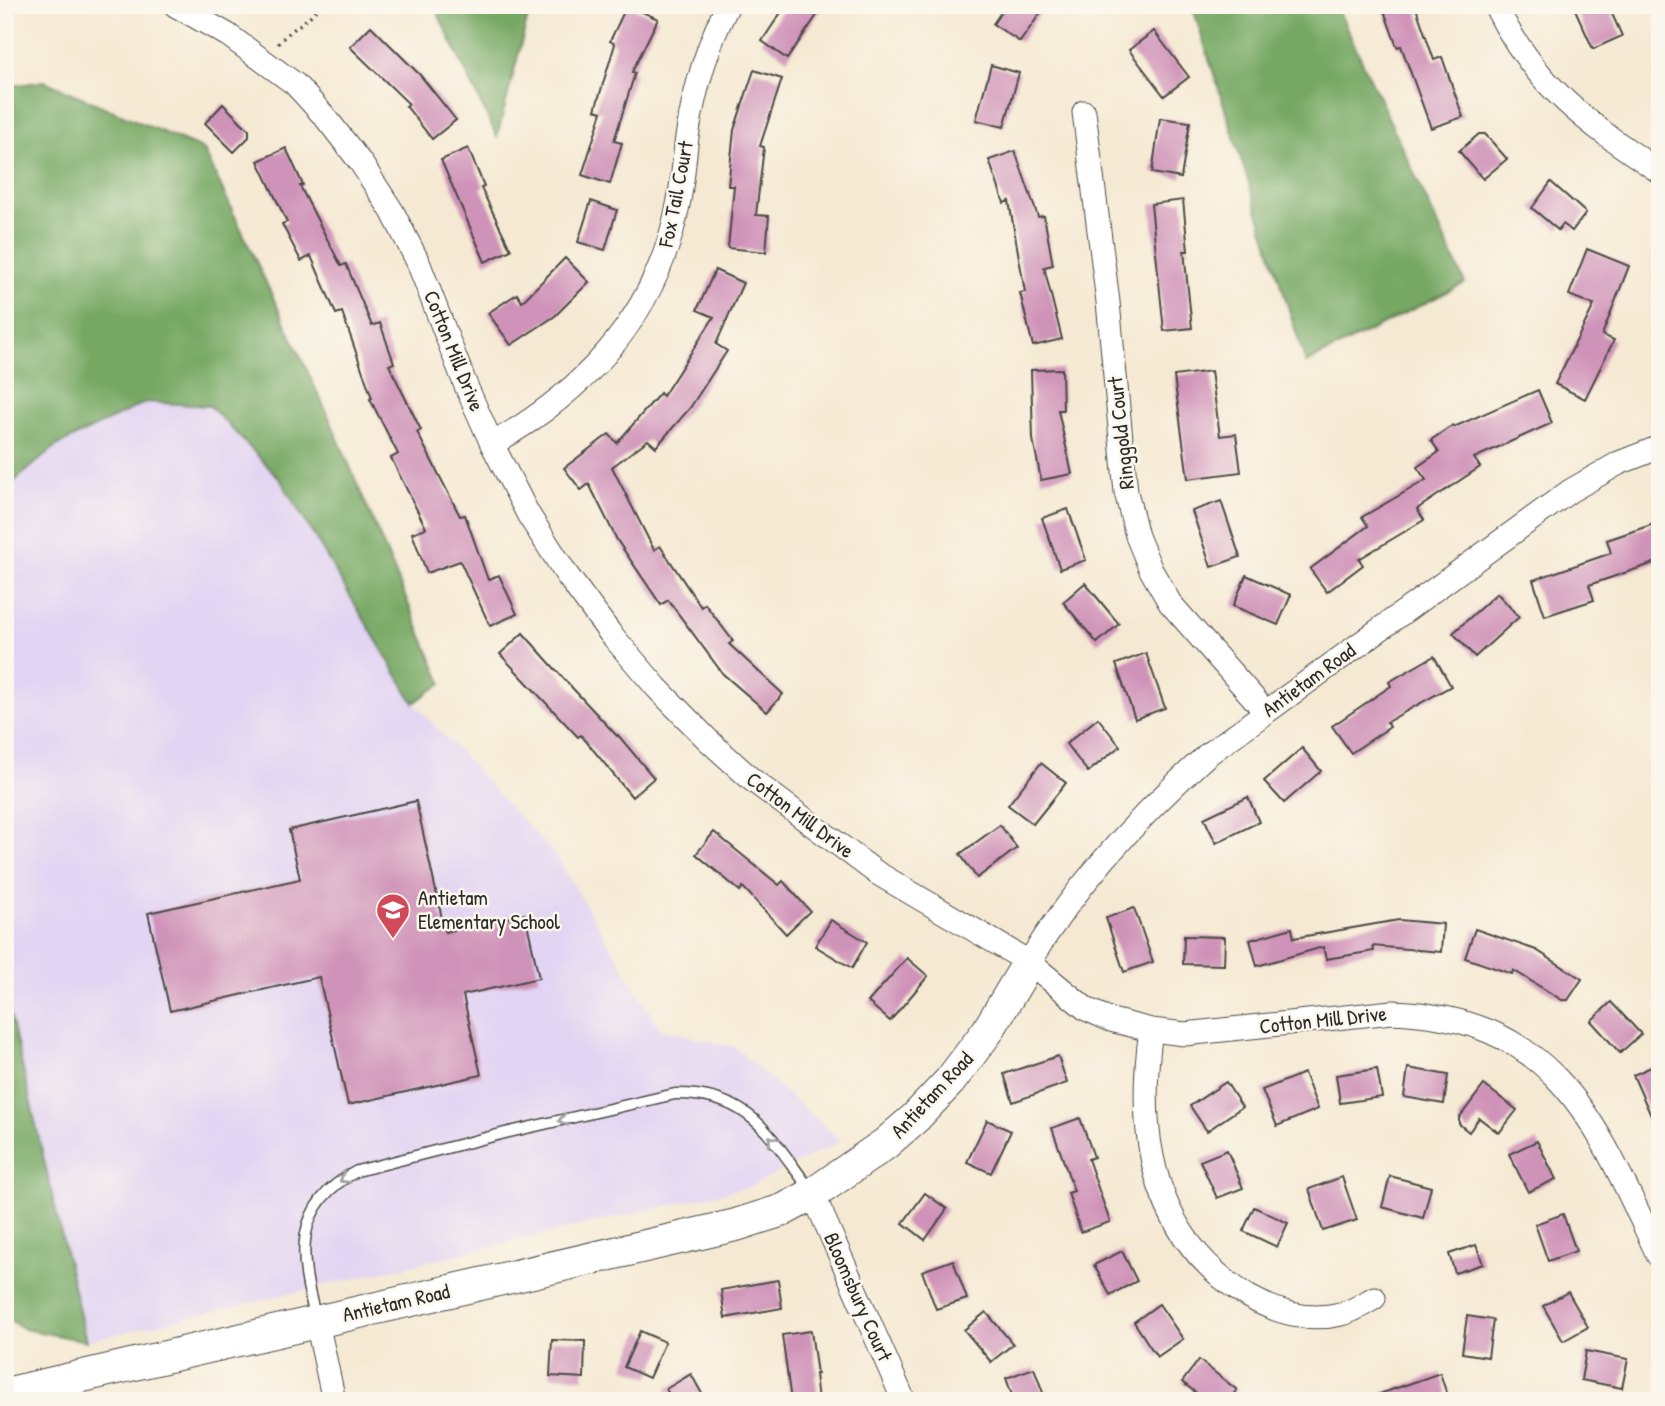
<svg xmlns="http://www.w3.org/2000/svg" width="1665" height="1406" viewBox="0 0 1665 1406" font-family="'Patrick Hand',sans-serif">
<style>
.built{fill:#e2d4f3}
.forest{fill:#76a863;stroke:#506a47;stroke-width:2}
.building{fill:#cf92b8}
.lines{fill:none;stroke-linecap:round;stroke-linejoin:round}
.lane-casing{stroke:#494844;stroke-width:13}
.street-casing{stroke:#494844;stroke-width:25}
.secondary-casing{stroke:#494844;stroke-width:34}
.path{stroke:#494844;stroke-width:3.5;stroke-dasharray:2 5;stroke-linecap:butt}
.lane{stroke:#fff;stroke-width:10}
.street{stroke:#fff;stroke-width:23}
.secondary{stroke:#fff;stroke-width:32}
.oneway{stroke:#a0a0a0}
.labels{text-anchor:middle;stroke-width:5;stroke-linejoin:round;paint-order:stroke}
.street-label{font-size:21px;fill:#2b2b2b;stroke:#fbf7ec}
.poi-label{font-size:21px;fill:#2b2b2b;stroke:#fbf7ec;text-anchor:start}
</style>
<rect width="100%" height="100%" fill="#fbf7ec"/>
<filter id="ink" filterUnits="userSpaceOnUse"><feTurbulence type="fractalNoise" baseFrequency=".0143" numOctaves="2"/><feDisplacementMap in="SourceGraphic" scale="14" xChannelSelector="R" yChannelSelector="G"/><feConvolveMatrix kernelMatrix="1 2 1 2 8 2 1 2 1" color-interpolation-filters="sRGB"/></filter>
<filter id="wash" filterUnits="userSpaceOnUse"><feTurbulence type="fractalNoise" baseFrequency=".00686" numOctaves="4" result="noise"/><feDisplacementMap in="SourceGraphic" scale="28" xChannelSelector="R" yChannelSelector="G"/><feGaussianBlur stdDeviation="1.57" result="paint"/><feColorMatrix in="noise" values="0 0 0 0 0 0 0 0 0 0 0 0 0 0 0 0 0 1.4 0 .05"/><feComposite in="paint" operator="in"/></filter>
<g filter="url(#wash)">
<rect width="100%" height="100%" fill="#f5e9d3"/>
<path class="built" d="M146,402l64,4 70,73 134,224 144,156 102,170 74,18 107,94 -90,45 -665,155 -81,-349v-503l51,-43z"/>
<g class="forest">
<path d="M434,5h97l-34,132z"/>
<path d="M1192,5h144l129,278 -159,80z"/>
<path d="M44,81l160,69 123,263 115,270 -28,20 -134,-224 -70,-73 -64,-4 -90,44 -51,43v-402z"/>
<path d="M5,992l81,349 -62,-12 -19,-12z"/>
</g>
<g id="blocks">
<g class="building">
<path d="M627,5l31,14 -26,53 3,1 -21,68 8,2 -12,41 -28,-9 20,-63 -7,-2 20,-66 -5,-3z"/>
<path d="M786,5h38l-37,54 -25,-18z"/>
<path d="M1006,5h40l-26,37 -27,-18z"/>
<path d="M1382,5h33l19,55 8,-3 21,60 -32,11 -30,-82 -4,1z"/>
<path d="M1573,5h35l14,31 -29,13z"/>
<path d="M371,26l49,49 36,45 -24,19 -26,-33 3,-2 -59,-57z"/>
<path d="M1154,31l35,46 -25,19 -35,-46z"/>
<path d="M991,65l28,8 -15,54 -28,-7z"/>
<path d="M754,70l28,9 -22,67 4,1 -8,68 13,1 -3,36 -38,-4 6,-62h-6l6,-56z"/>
<path d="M223,104l26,26v7l-15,15 -29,-29z"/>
<path d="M1160,118l30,4 -9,56 -29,-5z"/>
<path d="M1479,134h6l22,25 -24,20 -24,-28z"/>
<path d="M286,148l17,37 -3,1 41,80 5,-2 26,62 8,-3 14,40 -5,2 32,65 -4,2 43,84 5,-1 23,65 11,-5 18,39 -27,12 -30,-65 -33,12 -15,-40 14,-5 -35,-70 7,-4 -28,-55 2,-1 -30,-86 -6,2 -25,-58 -10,5 -19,-37 5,-2 -29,-61z"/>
<path d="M468,148l16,38 -3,2 30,62 -26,12 -44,-102z"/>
<path d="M1015,151l23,66 6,-1 9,49 -9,2 18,72 -29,7 -13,-53 5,-1 -16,-91 -5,2 -15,-43z"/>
<path d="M1551,182l35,31 -14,18 -9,-7 -5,6 -26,-22z"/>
<path d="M1183,200l5,51h-4l8,77 -28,3 -13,-127z"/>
<path d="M591,201l26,9 -12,40 -27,-8z"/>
<path d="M1587,249l42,17 -27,69 12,5 -29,59 -30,-15 39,-79 -25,-10z"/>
<path d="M565,258l24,24 -34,34 -44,29 -23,-32 29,-19 5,8z"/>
<path d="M715,270l28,13 -27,61 11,7 -37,57 -34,39 -8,-7 -36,27 42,83 6,-4 41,61 4,-3 28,37 -4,3 54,50 -16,18 -44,-38 -55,-74 -7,5 -44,-65 -28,-56 -8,6 -17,-22 45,-34 8,9 43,-50 3,3 51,-79 -17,-7z"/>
<path d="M1062,369l1,41h-5l14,64 -31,6 -8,-41 -2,-69z"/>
<path d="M1211,371l9,65 16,-2 5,38 -53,7 -14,-103z"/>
<path d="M1538,390l14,33 -78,35 6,9 -63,42 7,11 -65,39 4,6 -36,27 -17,-23 58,-43 -6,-9 64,-37 -9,-13 22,-15 -8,-12 22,-15 1,2z"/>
<path d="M1221,501l19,56 -29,10 -19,-56z"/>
<path d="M1068,509l18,51 -26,9 -18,-51z"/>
<path d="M1660,522v39l-71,24 5,15 -49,16 -12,-36 78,-27 -4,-13z"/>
<path d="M1246,575l45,20 -13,30 -45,-19z"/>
<path d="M1085,583l34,41 -22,19 -34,-41z"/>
<path d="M1497,593l22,24 -44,40 -22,-24z"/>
<path d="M523,633l41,46 53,57 1,-1 36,43 -22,19 -51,-62 -3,2 -78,-83z"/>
<path d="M1146,653l19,55 -30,11 -19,-55z"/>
<path d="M1434,656l17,30 -64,36 3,5 -39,26 -19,-27 59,-40 -2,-4z"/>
<path d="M1098,718l22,28 -32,26 -22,-28z"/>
<path d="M1302,748l19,23 -37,32 -20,-22z"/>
<path d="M1041,763l25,20 -33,41 -25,-19z"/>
<path d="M1248,797l11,25 -43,21 -12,-25z"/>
<path d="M416,801l29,131 80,-18 14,64 -76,17 18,80 -133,30 -29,-128 -149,34 -22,-98 152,-34 -11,-49z"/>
<path d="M1000,825l17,23 -40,30 -17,-24z"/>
<path d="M714,832l65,53 4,-4 27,30 -24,23 -43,-47 -3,4 -44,-37z"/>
<path d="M1134,908l19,54 -29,10 -18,-54z"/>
<path d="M831,920l36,22 -15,26 -37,-22z"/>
<path d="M1399,920l44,4 -2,28 -68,-6 1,5 -48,8 -3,-12 -66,19 -7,-26 42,-12 2,10z"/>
<path d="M1475,929l61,21 46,29 -14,21h-6l-49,-30 -1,4 -47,-16z"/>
<path d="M1184,936l41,1 -1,28 -41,-1z"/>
<path d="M907,958l21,18 -38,45 -22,-19z"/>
<path d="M1611,1002l30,32 -21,19 -29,-32z"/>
<path d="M1058,1056l9,27 -54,19 -9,-28z"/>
<path d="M1660,1063v73l-27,-61z"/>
<path d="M1408,1068l40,7 -4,29 -40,-7z"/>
<path d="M1377,1069l5,28 -42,6 -4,-28z"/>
<path d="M1304,1073l14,36 -41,17 -15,-36z"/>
<path d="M1226,1082l16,25 -35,24 -17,-25z"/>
<path d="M1484,1085l33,25 -18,23 -20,-15 -10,14 -10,-8v-6z"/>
<path d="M1080,1118l14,39 -6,2 22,63 -29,10 -13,-39 6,-2 -22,-63z"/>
<path d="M987,1120l24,11 -20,42 -24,-11z"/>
<path d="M1537,1141l19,38 -28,13 -19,-38z"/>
<path d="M1227,1150l16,38 -26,10 -17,-37z"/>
<path d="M1390,1176l41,11 -8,31 -41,-11z"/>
<path d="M1342,1177l15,43 -34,11 -14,-42z"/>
<path d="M925,1193l22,16 -22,31 -22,-17z"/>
<path d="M1254,1207l34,16 -11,24 -34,-16z"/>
<path d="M1563,1214l13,37 -28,10 -13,-37z"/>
<path d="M1476,1245l7,19 -28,9 -6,-19z"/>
<path d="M1122,1251l15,30 -27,14 -16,-30z"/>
<path d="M953,1260l14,39 -31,10 -14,-38z"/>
<path d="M778,1280l4,28 -57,10 -4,-28z"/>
<path d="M1568,1292l20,35 -25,14 -20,-35z"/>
<path d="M1159,1304l24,35 -26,18 -23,-35z"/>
<path d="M986,1312l27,32 -22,18 -27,-32z"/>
<path d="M1467,1316l26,4 -5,37 -26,-4z"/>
<path d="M640,1331l25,11 -16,36 -25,-11z"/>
<path d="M811,1331l6,43h-2l3,27h-27l-9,-66z"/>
<path d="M552,1340l33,1 -1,37 -34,-2z"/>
<path d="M1586,1351l42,8 -6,29 -41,-8z"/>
<path d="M1199,1360l38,30 -9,11h-21l-25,-19z"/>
<path d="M1034,1368l12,33h-32l-8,-23z"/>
<path d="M1440,1373l9,28h-81v-3z"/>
<path d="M691,1374l15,27h-33l-7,-12z"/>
</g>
</g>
</g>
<g filter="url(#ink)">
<use href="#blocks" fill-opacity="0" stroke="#494844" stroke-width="2"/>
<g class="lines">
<g class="lane-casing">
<path id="lane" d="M316,1319c-17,-62 -24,-114 41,-148l148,-38 170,-39c77,-1 95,43 137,98"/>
</g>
<g class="street-casing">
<g id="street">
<path d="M175,5l53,30 67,49 31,34 35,45 31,48 26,51 48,124 26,58 36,70 39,61 43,58 47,55 51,52 43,39 126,94 152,89 57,47 25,11 40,10 34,4 207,-22c166,6 204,111 266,243"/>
<path d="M1495,5c40,82 92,118 165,167"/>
<path d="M1084,112l24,190 18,190 11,44 14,34 19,33 95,108"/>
<path d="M492,444c94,-53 165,-130 186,-239 5,-23 6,-46 9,-68 7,-45 20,-92 41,-132"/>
<path d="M1029,962c48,-79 110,-146 178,-207l363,-264 49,-28 41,-16"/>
<path d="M1151,1030c-15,105 1,208 98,267 29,16 59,25 92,17 11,-2 23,-10 33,-16"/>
<path d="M813,1194l91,207"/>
<path d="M317,1322l17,79"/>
</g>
</g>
<g class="secondary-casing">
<path id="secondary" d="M5,1394l731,-169 47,-15 30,-16 72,-50 30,-26 35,-37 37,-49 42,-70"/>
</g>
<path class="path" d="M278,44c12,-15 31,-23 42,-39"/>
<use href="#lane" class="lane"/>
<use href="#street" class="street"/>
<use href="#secondary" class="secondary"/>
</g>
<defs><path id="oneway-chevron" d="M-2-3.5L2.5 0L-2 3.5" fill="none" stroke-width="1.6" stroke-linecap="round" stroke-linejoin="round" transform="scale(1.75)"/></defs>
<g class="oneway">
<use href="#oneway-chevron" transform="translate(563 1120) rotate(167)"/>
<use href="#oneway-chevron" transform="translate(772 1140) rotate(-128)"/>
<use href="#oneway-chevron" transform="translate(344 1179) rotate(148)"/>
</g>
</g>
<defs>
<g id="school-pin" transform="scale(1.75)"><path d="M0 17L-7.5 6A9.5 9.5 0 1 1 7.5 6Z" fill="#d1495b" stroke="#fbf7ec"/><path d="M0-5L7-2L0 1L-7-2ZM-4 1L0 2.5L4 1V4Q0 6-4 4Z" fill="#fff"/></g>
</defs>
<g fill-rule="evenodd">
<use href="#school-pin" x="393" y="910"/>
</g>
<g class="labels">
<g class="street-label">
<text transform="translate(676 194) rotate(-79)" y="7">Fox Tail Court</text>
<text transform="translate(454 351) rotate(68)" y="7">Cotton Mill Drive</text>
<text transform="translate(1121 433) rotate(-96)" y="7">Ringgold Court</text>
<text transform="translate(1309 680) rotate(-36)" y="7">Antietam Road</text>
<text transform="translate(800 815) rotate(37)" y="7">Cotton Mill Drive</text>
<text transform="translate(1323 1020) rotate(-6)" y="7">Cotton Mill Drive</text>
<text transform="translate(932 1095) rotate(-47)" y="7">Antietam Road</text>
<text transform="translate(858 1297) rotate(66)" y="7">Bloomsbury Court</text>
<text transform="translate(396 1303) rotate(-13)" y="7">Antietam Road</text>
</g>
<g class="poi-label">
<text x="418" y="905">Antietam<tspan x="418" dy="24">Elementary School</tspan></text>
</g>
</g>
<rect width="1665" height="1406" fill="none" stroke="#fbf7ec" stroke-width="28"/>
</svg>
